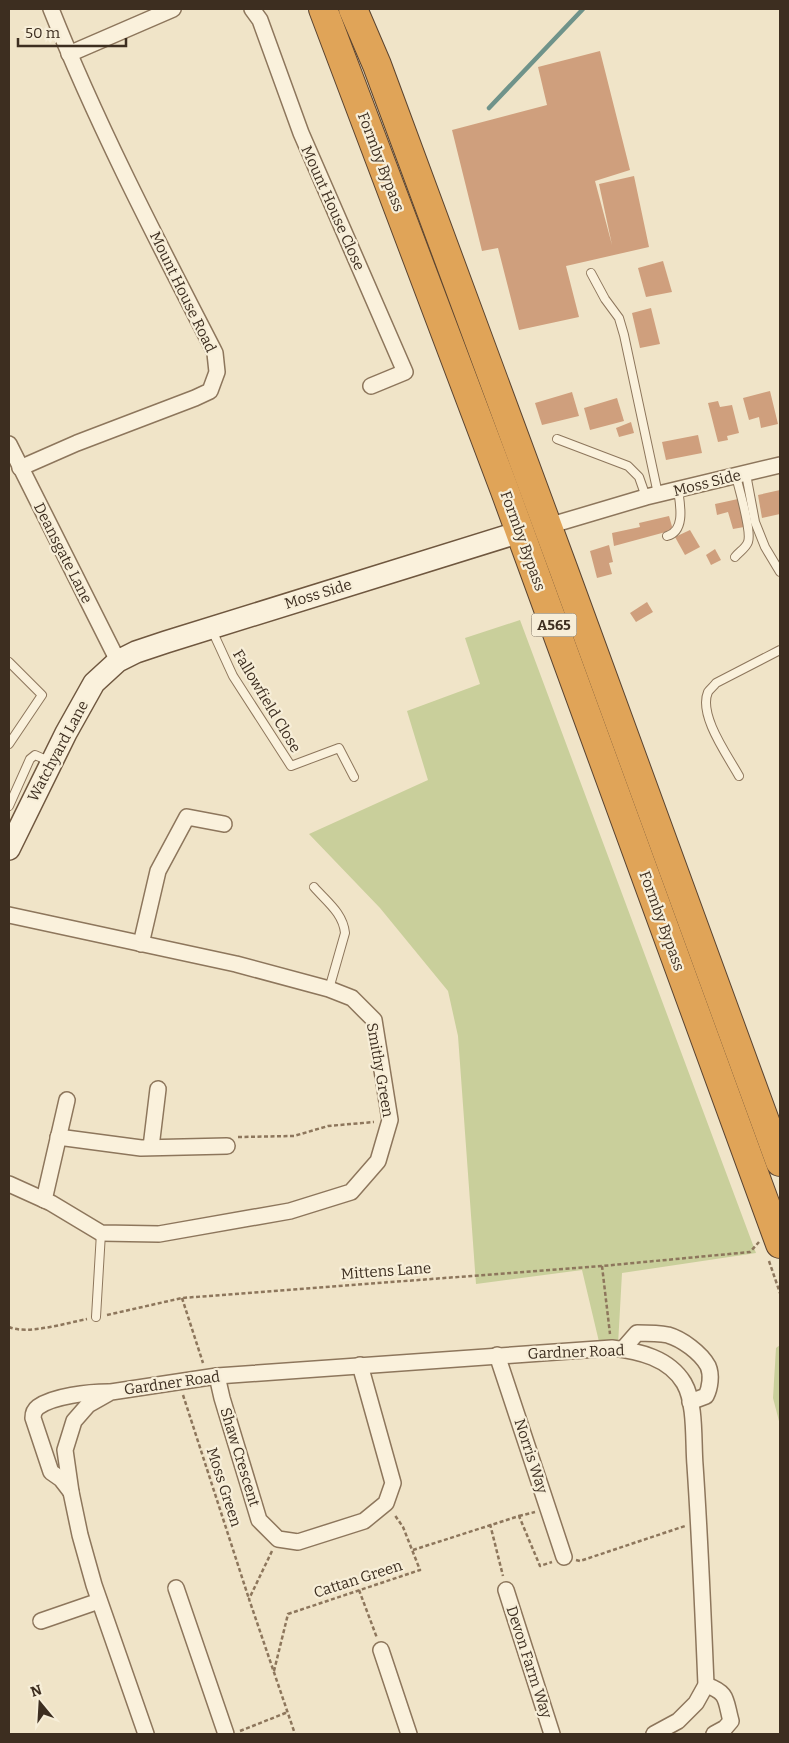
<svg xmlns="http://www.w3.org/2000/svg" width="789" height="1743" viewBox="0 0 789 1743" font-family="Bitter,serif">
<style>
.green{fill:#c9cf9b}
.lines{fill:none;stroke-linecap:round;stroke-linejoin:round}
.stream{stroke:#6f938a;stroke-width:4.5}
.building{fill:#cf9f7d}
.lane-casing{stroke:#8d765c;stroke-width:10}
.street-casing{stroke:#8d765c;stroke-width:18}
.secondary-casing{stroke:#6f573f;stroke-width:24}
.highway-casing{stroke:#5b4430;stroke-width:30}
.path{stroke:#8d765c;stroke-width:2.5;stroke-dasharray:4 2.5;stroke-linecap:butt}
.lane{stroke:#faf1dc;stroke-width:8}
.street{stroke:#faf1dc;stroke-width:15}
.secondary{stroke:#faf1dc;stroke-width:21}
.highway{stroke:#e0a458;stroke-width:28}
.labels{text-anchor:middle;stroke-width:4.5;stroke-linejoin:round;paint-order:stroke}
.shield{fill:#f7eed8;stroke:#756857;stroke-width:1}
.shield-label{font-size:14px;font-weight:bold;fill:#3d2e20}
.street-label{font-size:15px;fill:#3d2e20;stroke:#f7eed8}
</style>
<rect width="100%" height="100%" fill="#f0e4c8"/>
<g class="green">
<path d="M520,620l236,633 -134,20 -4,72 -18,1 -18,-76 -106,14 -18,-248 -10,-45 -68,-83 -71,-74 119,-54 -21,-69 73,-27 -15,-46z"/>
<path d="M780,1345v80l-7,-27 3,-50z"/>
</g>
<g class="lines">
<path class="stream" d="M489,108l94,-99"/>
</g>
<g class="building">
<path d="M600,51l30,119 -35,11 17,64 -13,-61 35,-8 15,71 -83,19 13,51 -60,13 -21,-82 -16,3 -30,-121 95,-25 -9,-38z"/>
<path d="M663,261l9,31 -26,5 -8,-29z"/>
<path d="M651,308l9,36 -20,4 -8,-35z"/>
<path d="M770,391l8,33 -17,4 -2,-11 -10,3 -6,-22z"/>
<path d="M572,392l7,24 -37,9 -7,-22z"/>
<path d="M617,398l7,23 -34,9 -6,-22z"/>
<path d="M718,401l2,6 12,-2 7,28 -12,3 1,4 -10,2 -10,-39z"/>
<path d="M631,422l3,11 -15,4 -3,-9z"/>
<path d="M698,435l4,18 -36,7 -4,-18z"/>
<path d="M780,490v24l-18,4 -4,-23z"/>
<path d="M738,499l6,28 -11,2 -5,-17 -11,3 -2,-11z"/>
<path d="M669,516l4,14 -59,16 -2,-13 28,-6 -1,-4z"/>
<path d="M690,530l10,17 -15,8 -10,-18z"/>
<path d="M609,545l4,17 -4,1 3,11 -15,4 -7,-27z"/>
<path d="M715,549l6,11 -10,5 -5,-10z"/>
<path d="M647,602l6,10 -17,10 -6,-9z"/>
</g>
<g class="lines">
<g class="lane-casing">
<g id="lane">
<path d="M591,273l14,26 14,19 5,17 34,159"/>
<path d="M557,439l71,27 11,11 7,20"/>
<path d="M746,474l9,48 10,25 15,25"/>
<path d="M667,536c19,-5 13,-32 11,-47"/>
<path d="M735,557c4,-5 11,-9 13,-15 4,-11 -9,-53 -12,-66"/>
<path d="M211,628l22,48 58,90 48,-18 15,29"/>
<path d="M9,662l33,33 -33,49"/>
<path d="M739,776c-11,-20 -41,-61 -31,-84 2,-3 6,-6 8,-9l64,-33"/>
<path d="M9,806l21,-47 5,-4 14,6"/>
<path d="M314,887c13,15 29,26 31,46l-16,56"/>
<path d="M96,1317l5,-84"/>
</g>
</g>
<g class="street-casing">
<g id="street">
<path d="M252,9l8,11 41,113 104,239 -34,14"/>
<path d="M69,54l104,-45"/>
<path d="M9,444l109,217"/>
<path d="M20,468l57,-25 118,-45 15,-7 7,-19 -2,-19c-58,-113 -117,-226 -164,-344"/>
<path d="M548,526l98,-29 134,-32"/>
<path d="M9,915l227,49 93,25 23,9 22,22 16,100 -12,41 -27,31 -61,19 -131,23 -58,-1 -50,-30 -42,-19"/>
<path d="M141,944l17,-73 29,-54 37,7"/>
<path d="M58,1137l83,11 86,-2"/>
<path d="M151,1147l7,-58"/>
<path d="M44,1200l23,-100"/>
<path d="M623,1349l14,-16c10,0 21,0 31,2 14,4 33,18 40,31 4,9 2,22 -2,30l-16,6"/>
<path d="M497,1355l67,202"/>
<path d="M217,1376l5,22 37,122 19,19 20,3 66,-21 22,-18 7,-20 -33,-118"/>
<path d="M71,1492l-10,-13 -10,-7 -18,-54c0,-4 1,-8 5,-11 15,-11 51,-15 70,-15"/>
<path d="M176,1588l50,146h-1"/>
<path d="M506,1590l46,144"/>
<path d="M41,1621l58,-20"/>
<path d="M381,1650l28,84"/>
<path d="M706,1685c23,8 19,15 25,36l-6,7 -11,6"/>
<path d="M146,1734l-52,-149 -14,-50 -9,-43 -6,-42 9,-29 14,-16 23,-13 106,-16 395,-28c27,3 57,10 72,35 12,21 9,58 11,82 5,73 8,147 11,220l-10,18 -18,18 -24,13"/>
</g>
</g>
<g class="secondary-casing">
<path id="secondary" d="M9,849l57,-116 28,-50 24,-22 18,-9 30,-10 354,-110"/>
</g>
<g class="highway-casing">
<g id="highway">
<path d="M323,9l182,482 275,753"/>
<path d="M353,9l24,56 186,503 217,594"/>
</g>
</g>
<g class="path">
<path d="M238,1137l56,-1 34,-10 46,-4"/>
<path d="M769,1261l11,32"/>
<path d="M602,1266l8,68"/>
<path d="M182,1298l21,65"/>
<path d="M107,1315l75,-17 420,-32 148,-14 9,-10"/>
<path d="M9,1327c18,8 58,-4 78,-8"/>
<path d="M183,1395l66,204"/>
<path d="M519,1516l16,-4"/>
<path d="M490,1524l13,52"/>
<path d="M413,1550l106,-34 21,50 12,-4"/>
<path d="M272,1551l-23,48 46,135"/>
<path d="M576,1560l4,1 105,-35"/>
<path d="M359,1590l18,48"/>
<path d="M274,1671l14,-57 132,-44 -17,-43 -9,-13"/>
<path d="M240,1731l48,-19"/>
</g>
<use href="#lane" class="lane"/>
<use href="#street" class="street"/>
<use href="#secondary" class="secondary"/>
<use href="#highway" class="highway"/>
</g>
<g class="labels">
<rect class="shield" x="531.5" y="613.5" width="45" height="23" rx="4"/>
<g class="shield-label">
<text x="554" y="630">A565</text>
</g>
<g class="street-label">
<text transform="translate(381 162) rotate(69)" y="5">Formby Bypass</text>
<text transform="translate(333 208) rotate(66)" y="5">Mount House Close</text>
<text transform="translate(183 292) rotate(64)" y="5">Mount House Road</text>
<text transform="translate(707 483) rotate(-14)" y="5">Moss Side</text>
<text transform="translate(523 541) rotate(70)" y="5">Formby Bypass</text>
<text transform="translate(63 553) rotate(63)" y="5">Deansgate Lane</text>
<text transform="translate(318 594) rotate(-17)" y="5">Moss Side</text>
<text transform="translate(267 701) rotate(59)" y="5">Fallowfield Close</text>
<text transform="translate(58 751) rotate(-62)" y="5">Watchyard Lane</text>
<text transform="translate(662 921) rotate(70)" y="5">Formby Bypass</text>
<text transform="translate(380 1070) rotate(80)" y="5">Smithy Green</text>
<text transform="translate(386 1271) rotate(-4)" y="5">Mittens Lane</text>
<text transform="translate(576 1352) rotate(-2)" y="5">Gardner Road</text>
<text transform="translate(172 1383) rotate(-8)" y="5">Gardner Road</text>
<text transform="translate(531 1456) rotate(72)" y="5">Norris Way</text>
<text transform="translate(240 1457) rotate(73)" y="5">Shaw Crescent</text>
<text transform="translate(224 1487) rotate(72)" y="5">Moss Green</text>
<text transform="translate(358 1579) rotate(-18)" y="5">Cattan Green</text>
<text transform="translate(529 1662) rotate(72)" y="5">Devon Farm Way</text>
</g>
</g>
<rect width="789" height="1743" fill="none" stroke="#3d2e20" stroke-width="20"/>
<g transform="translate(40 1703) rotate(342)" stroke="#f7eed8" stroke-width="4" paint-order="stroke">
<path d="M0-4L9 19L0 12L-9 19Z" fill="#3d2e20"/>
<text y="-8" font-size="14" font-weight="bold" text-anchor="middle" fill="#3d2e20">N</text>
</g>
<path d="M18 38v8h108v-8" fill="none" stroke="#3d2e20" stroke-width="2.5"/>
<text x="25" y="38" font-size="15" fill="#3d2e20" stroke="#f7eed8" stroke-width="4" paint-order="stroke">50 m</text>
</svg>
